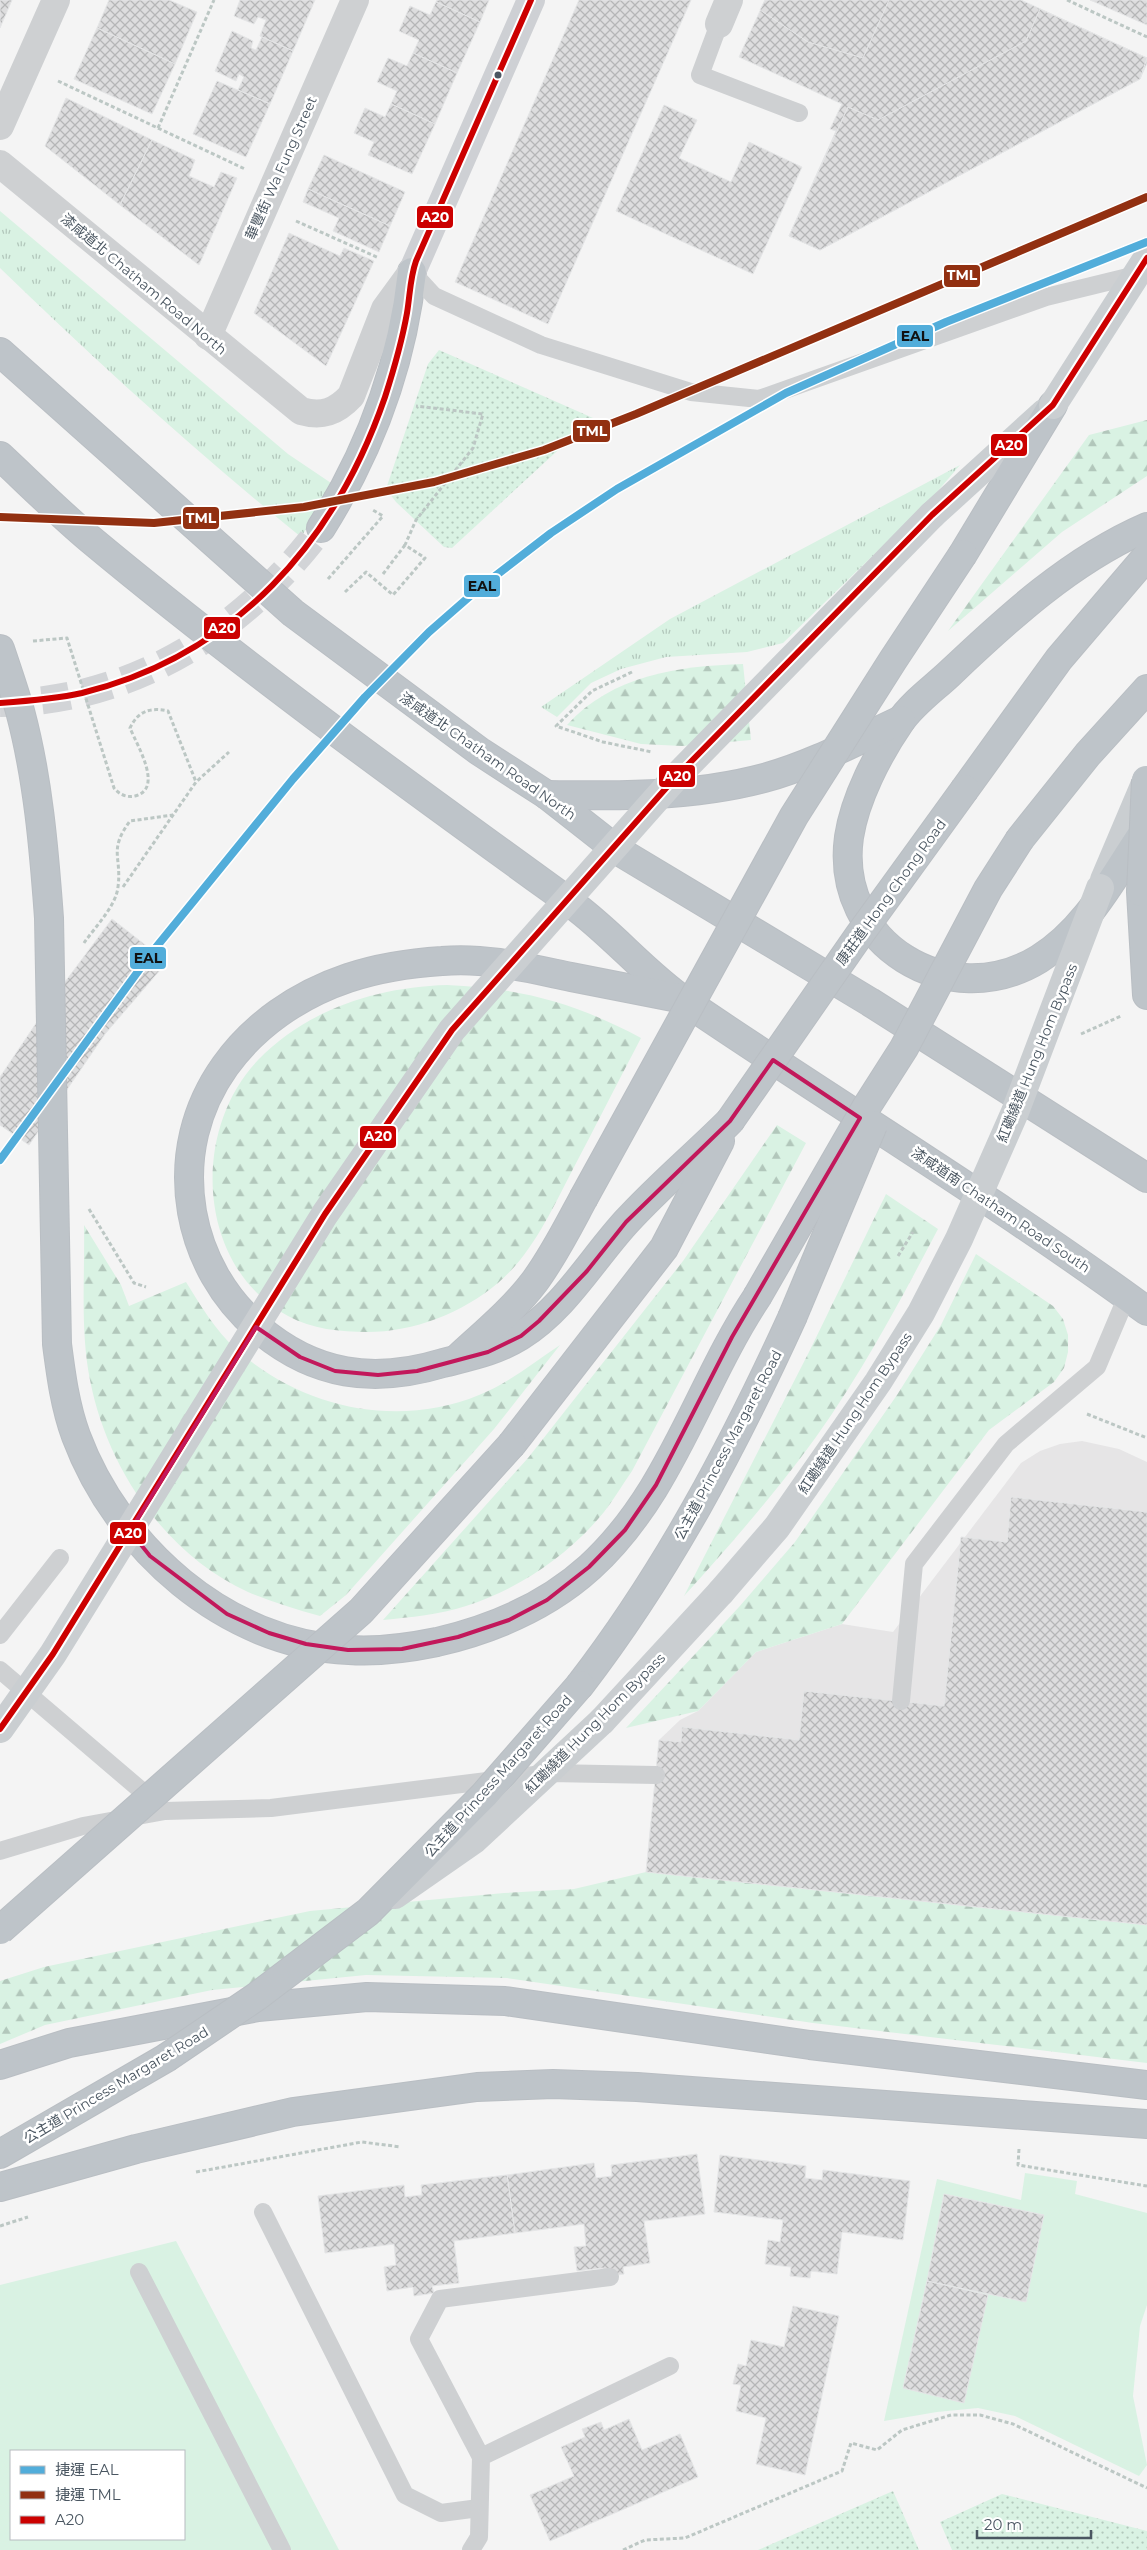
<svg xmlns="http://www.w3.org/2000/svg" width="1147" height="2550" viewBox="0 0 1147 2550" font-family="Montserrat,'Noto Sans TC',sans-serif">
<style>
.education{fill:#e6e5e6}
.grass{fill:url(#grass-tufts)}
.forest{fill:url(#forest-firs)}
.park{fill:url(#park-dots)}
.pitch{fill:#d9f2e3;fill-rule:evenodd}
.building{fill:url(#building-cross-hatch);stroke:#e5e6e7}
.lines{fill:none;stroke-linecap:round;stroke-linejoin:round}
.highway-tunnel{stroke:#d2d4d7;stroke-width:28;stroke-dasharray:28 14;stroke-linecap:butt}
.highway-casing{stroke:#b9bec3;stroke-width:30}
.path{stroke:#bcc7c4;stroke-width:3;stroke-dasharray:4 2.5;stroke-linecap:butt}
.lane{stroke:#ced0d2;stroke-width:18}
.street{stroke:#ced0d2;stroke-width:28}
.secondary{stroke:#ced0d4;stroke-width:28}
.primary{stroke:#caced1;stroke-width:28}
.highway{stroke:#bec4c9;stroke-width:28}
.highway-bridge-casing{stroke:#b9bec3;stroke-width:30;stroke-linecap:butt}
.primary-bridge{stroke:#caced1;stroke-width:28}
.highway-bridge{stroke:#bec4c9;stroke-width:28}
.bus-1-casing{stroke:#fff;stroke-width:10}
.bus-1{stroke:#c00;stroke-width:6}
.metro-1-casing{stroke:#fff;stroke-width:11}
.metro-2-casing{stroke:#fff;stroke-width:11}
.metro-1{stroke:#52adda;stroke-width:8}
.metro-2{stroke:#923011;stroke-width:8}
.marked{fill:none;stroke:#c2185b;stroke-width:4;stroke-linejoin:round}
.bus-dot{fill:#4a5661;stroke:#fff;stroke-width:2}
.labels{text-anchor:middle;stroke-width:5;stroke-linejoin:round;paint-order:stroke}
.street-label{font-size:14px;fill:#4a5661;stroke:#fff}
.line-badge{stroke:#fff;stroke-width:2}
.badge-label{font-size:14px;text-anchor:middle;font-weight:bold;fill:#fff}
.pale-badge-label{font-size:14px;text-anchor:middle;font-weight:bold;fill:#111}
</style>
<defs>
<pattern id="grass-tufts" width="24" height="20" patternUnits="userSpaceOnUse" patternTransform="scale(1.25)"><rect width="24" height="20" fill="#d9f2e3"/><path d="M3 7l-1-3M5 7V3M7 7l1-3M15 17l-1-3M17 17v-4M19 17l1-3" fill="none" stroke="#b2c7bb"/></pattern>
<pattern id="forest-firs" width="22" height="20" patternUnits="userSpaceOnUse" patternTransform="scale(1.25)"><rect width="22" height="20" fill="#d9f2e3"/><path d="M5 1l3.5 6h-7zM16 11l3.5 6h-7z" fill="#b2c7bb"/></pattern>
<pattern id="park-dots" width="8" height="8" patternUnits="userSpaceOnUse" patternTransform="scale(1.25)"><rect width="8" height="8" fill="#d9f2e3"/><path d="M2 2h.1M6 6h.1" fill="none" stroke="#b2c7bb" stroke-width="1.8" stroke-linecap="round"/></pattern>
<pattern id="building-cross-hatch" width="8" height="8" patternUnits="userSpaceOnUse" patternTransform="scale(1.25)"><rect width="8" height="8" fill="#ddddde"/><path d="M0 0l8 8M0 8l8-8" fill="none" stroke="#b5b6b7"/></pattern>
</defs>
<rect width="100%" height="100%" fill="#f4f4f4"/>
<path class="education" d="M1082,1441l37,8 28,13v483l-501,-73 13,-132 21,-20 18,-9 58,-59 86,-28 51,8 128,-169 19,-12 20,-7z"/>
<g class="grass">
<path d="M0,211l288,243 46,31 -33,52c-105,-85 -204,-175 -301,-269z"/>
<path d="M960,465l-29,34 -148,144 -36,9 -81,5 -45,12 -30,14 -34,34 -16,-10 129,-88z"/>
</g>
<g class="forest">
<path d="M1147,420v56l-85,56 -114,99 141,-196z"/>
<path d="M743,664l8,76 -69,6 -41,-2 -74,-19c45,-50 112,-59 176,-61z"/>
<path d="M447,985c73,3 129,18 194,53 -23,44 -45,87 -68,131 -21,40 -40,84 -75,114 -36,30 -84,49 -131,49 -27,0 -55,-3 -79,-16 -91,-49 -98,-185 -30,-256 50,-51 119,-73 189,-75z"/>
<path d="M777,1125l29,18 -174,328c-9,13 -18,28 -28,41 -35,43 -85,77 -138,94 -27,9 -55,11 -83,14l145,-162 155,-197z"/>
<path d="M886,1194l52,35c-42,80 -84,159 -139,231 -36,47 -75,92 -115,136l125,-244z"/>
<path d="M84,1225l37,60 8,21 57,-24c15,24 29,48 50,67 65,59 161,80 243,46 30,-12 55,-33 81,-50l-66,84 -148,166 -26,21c-25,-7 -49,-14 -72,-24 -83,-38 -141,-124 -158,-212 -10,-50 -5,-104 -6,-155z"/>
<path d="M976,1254l77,52 10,13 5,16v17l-4,16 -10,14 -65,48 -147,194 -86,28 -58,59 -72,17 113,-121 56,-65 102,-147 44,-70z"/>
<path d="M646,1872l501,53v138l-334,-40 -306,-45 -141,-3 -154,15 -167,35 -45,19v-63l44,-14 266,-56 194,-18 70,-4z"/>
</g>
<g class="park">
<path d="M439,350l154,68 -141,130 -8,-1 -48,-45 -10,-13 42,-125z"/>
<path d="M893,2491l26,59h-161z"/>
<path d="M1002,2494l145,37v19h-195l-12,-28z"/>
</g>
<g class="pitch">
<path d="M1025,2173l52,8 -2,13 72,19v92l-7,21 -7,70 14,69 -8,11 -124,-60 -37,-8 -41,4 -53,9 53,-242 84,21z"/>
<path d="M176,2241l163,309h-339v-265zM11,2451h173v88h-173z"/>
</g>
<g class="building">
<path d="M0,0h12l-12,28z"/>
<path d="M109,0h60l28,12 -22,52 -78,-36z"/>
<path d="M240,0h75l-22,51 -33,-15 6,-16 -8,-3 -4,7 -20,-8z"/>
<path d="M437,0h52l-9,22 -44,-20z"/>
<path d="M579,0h112l-143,324 -93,-42z"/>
<path d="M765,0h256l126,58v5l-7,16 -320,171 -31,-14 47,-105 -6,-2 12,-25 -103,-47z"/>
<path d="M765,0h124l-26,58 -55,-16 -48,-32z"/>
<path d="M1090,0h57v25z"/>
<path d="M436,2l44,20 -23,51 -44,-20 6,-13 -20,-9 11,-25 20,9z"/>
<path d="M1040,9l107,49 -7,21 -320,171 -31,-14 59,-129 30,13 148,-79z"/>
<path d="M97,28l78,36 -23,50 -78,-35z"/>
<path d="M232,31l21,10 -2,7 5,2 6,-13 31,14 -23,53 -32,-14 6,-13 -5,-3 -3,7 -21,-10z"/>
<path d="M413,53l44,20 -22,51 -44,-20 6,-13 -20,-9 11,-24 19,8z"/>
<path d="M217,81l53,23 -24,53 -53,-23z"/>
<path d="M66,98l86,42 -32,65 -75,-59z"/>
<path d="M391,104l44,20 -23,50 -44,-19 6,-13 -20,-9 11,-25 20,9z"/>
<path d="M664,105l33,15 -18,38 52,24 18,-40 53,25 -49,107 -137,-63z"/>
<path d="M152,140l43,20 -6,16 25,11 7,-15 16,6 -38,87 -79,-60z"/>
<path d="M324,155l81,37 -15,34 -82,-37z"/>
<path d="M308,189l82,37 -11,26 -46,-21 6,-13 -36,-16z"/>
<path d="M289,233l51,23 4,-8 30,13 -48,105 -72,-53z"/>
<path d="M112,919l55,43 -62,72 -76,111 -29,-20v-48l53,-79z"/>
<path d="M1011,1497l136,15v413l-501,-53 13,-132 22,2 1,-15 117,13 5,-49 140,15 17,-169 46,5z"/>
<path d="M697,2154l8,60 -61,7 6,42 -27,4 1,7 -20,3 -1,-9 -26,3 -3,-24 12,-1 -2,-22 -69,9 -8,-58 87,-12 2,15 16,-2 -1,-11z"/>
<path d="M720,2155l86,11 -1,12 17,2 1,-10 87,11 -7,59 -61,-8 -5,42 -26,-3 -1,7 -20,-2 1,-9 -26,-3 3,-24 12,2 3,-22 -69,-8z"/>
<path d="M507,2175l8,58 -61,8 5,42 -27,3 2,7 -20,3 -1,-9 -26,4 -3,-24 12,-2 -2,-21 -69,9 -7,-57 86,-11 1,12 17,-2 -1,-10z"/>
<path d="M944,2194l100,21 -18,87 -99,-21z"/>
<path d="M927,2281l61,14 -24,108 -61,-15z"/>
<path d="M793,2306l46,10 -34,159 -49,-11 10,-46 -30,-7 5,-26 -8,-1 5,-20 8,2 5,-26 33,7z"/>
<path d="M629,2419l13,31 38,-16 18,43 -148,64 -20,-46 44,-19 -13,-29 24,-10 -3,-8 19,-7 3,8z"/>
</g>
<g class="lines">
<path class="highway-tunnel" d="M0,703c132,-1 244,-72 321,-175"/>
<g class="highway-casing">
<g id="highway">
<path d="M0,352l293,261 186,138 68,44 70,55 253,152 277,176"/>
<path d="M0,456c30,28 59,57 90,83 155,129 319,247 482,365 41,30 73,70 114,98 153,104 312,200 461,309"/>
<path d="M1147,527c-76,33 -139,91 -198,147 -16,15 -37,30 -49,48 -22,32 -45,76 -51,115 -15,107 100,177 190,122 50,-31 76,-86 108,-132"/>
<path d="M321,528c49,-78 81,-164 91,-256"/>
<path d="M963,554l90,-149"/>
<path d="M0,649c7,21 14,41 20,62 18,67 24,138 29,207l8,426c4,31 8,62 19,92 42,112 149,208 273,214 30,2 59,-2 88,-8 56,-13 110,-36 153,-75 81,-74 108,-181 167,-270"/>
<path d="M965,789l94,-130 88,-103"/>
<path d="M547,795c73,1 146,2 217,-17 48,-13 92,-37 137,-58"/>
<path d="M1020,839l68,-85 59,-65"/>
<path d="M1141,892l6,103"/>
<path d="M678,998c-36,-7 -72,-14 -107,-21 -43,-9 -85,-20 -129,-16 -31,2 -64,7 -94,17 -101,34 -175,123 -156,234 8,45 31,86 66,116 56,48 116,56 185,35 27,-7 53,-12 77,-27 45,-28 72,-77 107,-115 32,-35 69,-66 103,-100"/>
<path d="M459,1357c26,-24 55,-48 76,-76 19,-26 33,-54 48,-82"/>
<path d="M512,1444l152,-196 56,-107"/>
<path d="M580,1685c87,-113 153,-238 212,-367"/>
<path d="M0,2065l69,-22 189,-36 109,-10 138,4 305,44 337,40"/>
<path d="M0,2154l166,-96"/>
<path d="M0,2187l136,-38 157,-37 184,-25 76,-3 84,3 510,37"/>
</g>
</g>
<g class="path">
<path d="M1067,0l80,37"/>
<path d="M58,81l187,88"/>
<path d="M158,128l56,-128"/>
<path d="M296,221l83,37"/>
<path d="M383,574l22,-29"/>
<path d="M328,579l55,-63 -12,-7"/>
<path d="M345,592l21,-20 27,23 32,-37 -20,-13 11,-25 57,-72 10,-34 -67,-8"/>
<path d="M33,641l34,-3 47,150c5,6 12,10 21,8 29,-7 2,-51 -5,-68 8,-17 20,-21 38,-17l28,71"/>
<path d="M632,672l-40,19 -36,35 47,16 49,10"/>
<path d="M123,887l73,-105 33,-30"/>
<path d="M84,943c11,-16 32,-37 34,-56 4,-31 -10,-36 12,-66l43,-6"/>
<path d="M1081,1034l40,-18"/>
<path d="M89,1209l45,74 12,4"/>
<path d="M898,1256l15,-24"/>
<path d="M1087,1414l60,24"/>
<path d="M1019,2149l-1,16 129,21"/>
<path d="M196,2172l166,-30 39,5"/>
<path d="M0,2226l28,-9"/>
<path d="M623,2550l22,-10 40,-2 157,-67 9,-28 26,7 25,-20 49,-15h29l33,9 134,64"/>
</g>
<g class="lane">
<path d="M719,24l-19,51 99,38"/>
<path d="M412,272l22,24 107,49 150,47 68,7 287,-102 94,-23"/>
<path d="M0,1635l60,-77"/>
<path d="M0,1670l157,134"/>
<path d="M901,1701l13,-137 92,-120 91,-77 30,-71"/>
<path d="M0,1851l83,-25 82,-15 106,-3 279,-35 106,2"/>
<path d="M263,2212l142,283 36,18 38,-5"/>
<path d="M139,2272l143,278"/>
<path d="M481,2457l-62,-118 21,-40 170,-22"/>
<path d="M471,2550l8,-13 2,-80 189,-91"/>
</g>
<g class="street">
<path d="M719,24l10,-24"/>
<path d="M0,126l56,-126"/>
<path d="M0,164l301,247c21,6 35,1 50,-15l34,-87 27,-37"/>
<path d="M208,336l147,-336"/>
</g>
<path class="secondary" d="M412,272l119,-272"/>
<g class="primary">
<path d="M932,515l112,-102"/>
<path d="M1104,880l42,-99"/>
<path d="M602,1721l119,-129"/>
</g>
<use href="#highway" class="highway"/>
<g class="highway-bridge-casing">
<g id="highway-bridge">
<path d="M1141,892l5,-112"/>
<path d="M730,1121l130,-187 105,-145"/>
<path d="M583,1199l211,-383 99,-156 70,-106"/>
<path d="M757,1297l110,-191 37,-58 84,-159 32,-50"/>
<path d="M792,1318l81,-193"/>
<path d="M0,1930l361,-319 151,-167"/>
<path d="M166,2058l90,-61 112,-85 116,-117 96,-110"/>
</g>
</g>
<g class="primary-bridge">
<path d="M1053,405l94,-147"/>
<path d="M721,1592l56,-65 101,-145 43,-69 38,-74 56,-127 85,-224"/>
<path d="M0,1729l53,-75 272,-440 127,-184 223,-252 257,-263"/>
<path d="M395,1895l79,-55 128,-119"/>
</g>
<use href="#highway-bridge" class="highway-bridge"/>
<g class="bus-1-casing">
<g id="bus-1">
<path d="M0,703c28,-2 55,-4 82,-10 154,-38 253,-151 303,-296 9,-28 17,-56 22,-84 3,-18 3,-35 9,-52l115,-261"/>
<path d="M0,1729l53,-75 272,-440 127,-184 223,-252 257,-263 121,-110 94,-147"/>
</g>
</g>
<use href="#bus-1" class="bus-1"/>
<g class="metro-1-casing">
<path id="metro-1" d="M0,1160l153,-209 140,-172 72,-82 64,-65 48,-42 74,-57 66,-44 169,-96 160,-71 201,-80"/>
</g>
<g class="metro-2-casing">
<path id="metro-2" d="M0,517l154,6 150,-16 130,-25 110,-32 92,-36 511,-217"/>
</g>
<use href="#metro-1" class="metro-1"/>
<use href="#metro-2" class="metro-2"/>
</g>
<path class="marked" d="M773,1060l87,58 -128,219 -76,148 -31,45 -36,37 -42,33 -38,20 -51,17 -56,12 -54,1 -42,-6 -37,-11 -42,-19 -77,-58 -20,-25 126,-204 44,30 35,14 43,4 39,-4 71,-19 33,-16 18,-15 48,-50 39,-49 104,-101z"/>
<circle class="bus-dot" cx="498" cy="75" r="4.5"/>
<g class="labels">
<g class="street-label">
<text transform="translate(281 168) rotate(-66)" y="5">華豐街 Wa Fung Street</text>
<text transform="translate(144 284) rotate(40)" y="5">漆咸道北 Chatham Road North</text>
<text transform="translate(488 756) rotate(35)" y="5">漆咸道北 Chatham Road North</text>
<text transform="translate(891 892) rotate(-54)" y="5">康莊道 Hong Chong Road</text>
<text transform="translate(1037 1053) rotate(-68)" y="5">紅磡繞道 Hung Hom Bypass</text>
<text transform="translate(1001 1210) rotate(34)" y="5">漆咸道南 Chatham Road South</text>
<text transform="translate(855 1413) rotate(-56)" y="5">紅磡繞道 Hung Hom Bypass</text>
<text transform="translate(728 1445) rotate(-62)" y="5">公主道 Princess Margaret Road</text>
<text transform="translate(595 1723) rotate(-45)" y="5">紅磡繞道 Hung Hom Bypass</text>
<text transform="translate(498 1776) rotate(-48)" y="5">公主道 Princess Margaret Road</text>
<text transform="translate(116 2085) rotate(-31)" y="5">公主道 Princess Margaret Road</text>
</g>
</g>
<g class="line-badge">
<rect x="416" y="205" width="38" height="24" rx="5" fill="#c00"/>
<rect x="943" y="264" width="38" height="24" rx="5" fill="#923011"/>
<rect x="896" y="324" width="38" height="24" rx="5" fill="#52adda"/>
<rect x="572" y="419" width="39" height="24" rx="5" fill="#923011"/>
<rect x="990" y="433" width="38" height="24" rx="5" fill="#c00"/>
<rect x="182" y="506" width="38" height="24" rx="5" fill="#923011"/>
<rect x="463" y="574" width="38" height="24" rx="5" fill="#52adda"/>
<rect x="203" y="616" width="38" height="24" rx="5" fill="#c00"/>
<rect x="658" y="764" width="38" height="24" rx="5" fill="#c00"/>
<rect x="129" y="946" width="38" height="24" rx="5" fill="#52adda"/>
<rect x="359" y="1125" width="38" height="24" rx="5" fill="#c00"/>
<rect x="109" y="1521" width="38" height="24" rx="5" fill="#c00"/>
</g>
<g class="badge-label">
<text x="435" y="222">A20</text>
<text x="962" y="280">TML</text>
<text x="592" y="436">TML</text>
<text x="1009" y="450">A20</text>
<text x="201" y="523">TML</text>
<text x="222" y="633">A20</text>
<text x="677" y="781">A20</text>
<text x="378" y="1141">A20</text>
<text x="128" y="1538">A20</text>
</g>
<g class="pale-badge-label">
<text x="915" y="341">EAL</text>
<text x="482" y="591">EAL</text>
<text x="148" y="963">EAL</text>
</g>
<rect x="10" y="2450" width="175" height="90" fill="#ffffff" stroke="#b7bbc0"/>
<rect x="20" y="2466" width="25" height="8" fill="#52adda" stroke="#b7bbc0"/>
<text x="55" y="2475" font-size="15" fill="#4a5661">捷運 EAL</text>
<rect x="20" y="2491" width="25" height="8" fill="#923011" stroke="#b7bbc0"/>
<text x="55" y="2500" font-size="15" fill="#4a5661">捷運 TML</text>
<rect x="20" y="2516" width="25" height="8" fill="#cc0000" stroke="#b7bbc0"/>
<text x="55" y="2525" font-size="15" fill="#4a5661">A20</text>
<path d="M977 2530v8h114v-8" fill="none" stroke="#4a5661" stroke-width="2.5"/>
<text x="984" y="2530" font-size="15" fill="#4a5661" stroke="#ffffff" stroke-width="4" paint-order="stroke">20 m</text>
</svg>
